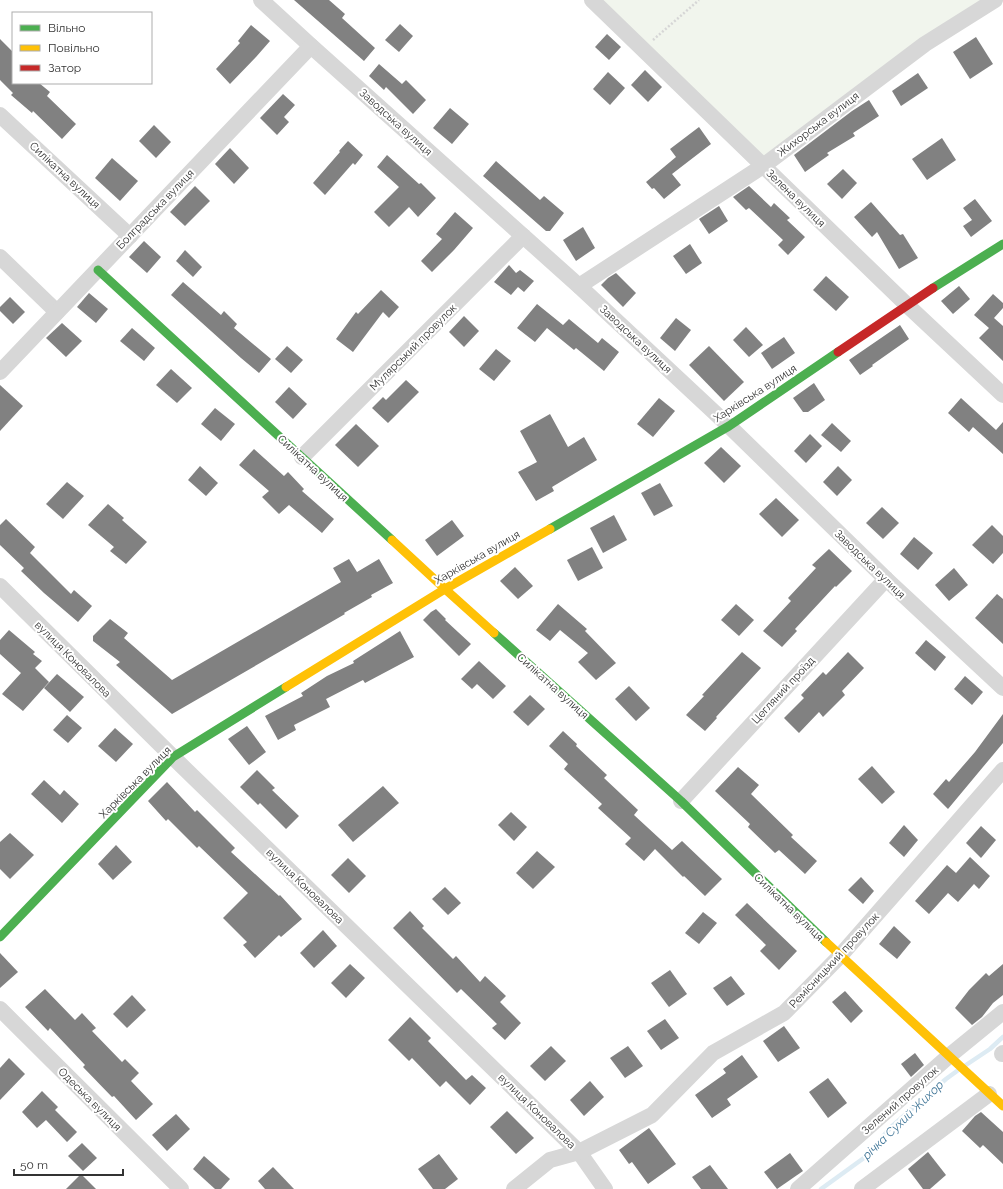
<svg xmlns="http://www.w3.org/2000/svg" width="1003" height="1189" viewBox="0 0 1003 1189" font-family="Raleway,sans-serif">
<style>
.green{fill:#f1f5ed}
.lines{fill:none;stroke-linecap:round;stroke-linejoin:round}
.stream{stroke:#ddebf3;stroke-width:4.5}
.building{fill:#818181}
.path{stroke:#d6d6d6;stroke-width:2.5;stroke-dasharray:2 2;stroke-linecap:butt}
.street{stroke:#d7d7d7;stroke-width:16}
.fast{stroke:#4caf50;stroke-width:9}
.slow{stroke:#ffc107;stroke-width:9}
.jam{stroke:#c62828;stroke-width:9}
.labels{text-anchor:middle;stroke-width:4;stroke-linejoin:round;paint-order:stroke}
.street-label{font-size:11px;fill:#333;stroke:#fff}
.water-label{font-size:12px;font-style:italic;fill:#3f7597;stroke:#fff}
</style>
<rect width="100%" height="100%" fill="#fff"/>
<path class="green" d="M592,0h403l-232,166z"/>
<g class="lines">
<g class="stream">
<path d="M966,1065l24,-16 13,-12"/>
<path d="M821,1189l47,-34 22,-27 56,-49 11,-8"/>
</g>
</g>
<g class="building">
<path d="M294,0h35l16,14 -3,4 33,30 -11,13z"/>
<path d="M400,24l13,12 -14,16 -14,-12z"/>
<path d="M251,25l19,16 -14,16 -26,27 -14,-15 24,-26 -2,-2z"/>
<path d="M607,34l14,13 -12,13 -14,-13z"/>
<path d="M976,37l17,27 -23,15 -17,-27z"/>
<path d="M0,39l13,13v31h26l11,9 -3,4 29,28 -14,15 -29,-28 -1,2 -21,-18 2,-2 -13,-13z"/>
<path d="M379,64l23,20 4,-4 20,20 -13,14 -27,-27 -2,3 -15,-14z"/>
<path d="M645,70l17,17 -14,15 -17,-17z"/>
<path d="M608,72l17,16 -15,17 -17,-16z"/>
<path d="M918,73l10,15 -27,18 -9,-15z"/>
<path d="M283,94l12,11 -11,12 5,5 -12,13 -17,-17z"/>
<path d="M869,100l10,16 -26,17 2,3 -28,17 2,2 -24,17 -11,-17 58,-44z"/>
<path d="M450,108l19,16 -17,20 -19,-16z"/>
<path d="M154,125l17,17 -15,16 -17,-17z"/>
<path d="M699,127l12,17 -39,30 9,11 -17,14 -10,-11 -2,1 -6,-7 30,-25 -6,-8z"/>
<path d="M942,138l14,22 -29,20 -15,-21z"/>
<path d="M348,141l15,14 -8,10 -2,-2 -28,32 -12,-12 27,-31 -1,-1z"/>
<path d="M230,148l19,20 -15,16 -19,-20z"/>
<path d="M387,155l32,29 2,-1 15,15 -18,19 -9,-10 -20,20 -15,-15 25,-25 -22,-20z"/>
<path d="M112,158l26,23 -18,20 -25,-23z"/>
<path d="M496,161l44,39 4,-4 20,17 -14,18h-4l-63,-55z"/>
<path d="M843,169l14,14 -15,16 -15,-15z"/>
<path d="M195,186l15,15 -25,25 -15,-14z"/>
<path d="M749,186l22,21 3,-4 16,15 -3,2 18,17 -17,18 -10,-10 5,-5 -34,-32 -3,2 -13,-13z"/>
<path d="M975,199l17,22 -21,16 -8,-11 9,-6 -9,-12z"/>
<path d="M871,202l29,33 3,-1 15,24 -19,11 -22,-37 -5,5 -18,-20z"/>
<path d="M719,206l9,15 -19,13 -10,-15z"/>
<path d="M455,212l18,16 -19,22 -22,22 -11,-11 21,-22 -6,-5z"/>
<path d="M583,227l12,21 -19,13 -13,-21z"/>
<path d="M144,241l17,16 -14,16 -18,-16z"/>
<path d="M690,244l12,19 -16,11 -13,-18z"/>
<path d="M185,250l17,17 -9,10 -17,-16z"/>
<path d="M509,265l7,8 4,-3 14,11 -10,11 -6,-5 -7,8 -17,-13z"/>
<path d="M616,273l20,20 -13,14 -22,-22 7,-7z"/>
<path d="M826,276l23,21 -13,14 -23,-21z"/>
<path d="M183,282l38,33 3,-4 13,13 -3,4 37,31 -12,14 -18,-15 -70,-63z"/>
<path d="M959,286l11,13 -17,15 -12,-13z"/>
<path d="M381,290l18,17 -10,11 -6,-6 -30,40 -17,-13 20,-27 2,2z"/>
<path d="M89,293l19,16 -12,14 -19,-16z"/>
<path d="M993,294l10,9v5l-9,10 9,8v35l-24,-23 10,-10 -15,-13z"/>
<path d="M10,297l15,15 -12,12 -13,-13v-4z"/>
<path d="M537,304l26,21 6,-6 29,24 4,-5 17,14 -15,19 -28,-23 -2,2 -27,-22 -12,14 -18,-14z"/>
<path d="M464,316l15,15 -15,16 -15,-15z"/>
<path d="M676,318l15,12 -16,21 -15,-13z"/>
<path d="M62,323l20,18 -16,16 -20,-19z"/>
<path d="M900,325l9,14 -37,26 1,1 -13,9 -11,-15z"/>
<path d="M746,327l17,18 -14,12 -16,-17z"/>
<path d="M132,328l23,20 -11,13 -24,-20z"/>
<path d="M784,337l11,16 -23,16 -11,-16z"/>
<path d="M287,346l16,14 -12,13 -16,-14z"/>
<path d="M709,346l35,36 -20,19 -35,-36z"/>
<path d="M496,349l15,12 -17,20 -15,-12z"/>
<path d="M171,369l21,19 -15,15 -21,-18z"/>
<path d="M406,380l13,12 -31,31 -16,-15 11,-11 3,3z"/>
<path d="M814,383l11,17 -17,12h-5l-10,-14z"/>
<path d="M0,385l23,21 -23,25z"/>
<path d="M289,387l18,17 -14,15 -18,-17z"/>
<path d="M659,398l16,13 -22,26 -16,-13z"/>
<path d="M961,398l35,32 7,-8v32l-30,-27 -4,5 -21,-19z"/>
<path d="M215,408l20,16 -14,17 -20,-17z"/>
<path d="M550,414l18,33 16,-10 13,23 -45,27 2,4 -18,10 -18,-29 19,-10 -17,-31z"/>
<path d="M832,423l19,18 -10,11 -20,-17z"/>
<path d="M356,424l23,22 -21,21 -23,-22z"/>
<path d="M810,434l12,12 -16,17 -12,-12z"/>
<path d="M721,447l20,19 -17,17 -20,-20z"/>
<path d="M254,449l30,27 4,-4 16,17 -2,2 32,28 -12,14 -33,-28 -10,9 -17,-17 7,-6 -30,-26z"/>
<path d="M200,466l18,17 -12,13 -18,-16z"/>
<path d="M838,466l14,14 -15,16 -14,-14z"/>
<path d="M67,482l17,14 -21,23 -17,-15z"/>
<path d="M660,483l13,23 -19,10 -13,-23z"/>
<path d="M776,498l23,22 -17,17 -23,-23z"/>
<path d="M108,504l16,14 -2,2 25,22 -21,22 -16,-13 4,-4 -26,-22z"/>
<path d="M882,507l17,16 -16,16 -17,-16z"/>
<path d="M614,515l13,25 -24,13 -13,-25z"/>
<path d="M6,519l29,28 -5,6 41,41 3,-4 18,16 -14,16 -34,-29 -23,-22 3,-3 -24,-23v-20z"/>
<path d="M452,520l12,16 -27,20 -12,-16z"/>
<path d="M992,525l11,11v17l-10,11 -21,-19z"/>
<path d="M914,537l19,16 -15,17 -18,-16z"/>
<path d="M592,547l11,21 -25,13 -11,-21z"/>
<path d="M829,549l23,22 -16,16 -1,-1 -40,43 2,2 -15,16 -19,-16 28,-30 -3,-3 28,-30 -4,-3z"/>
<path d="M349,559l8,13 22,-13 14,24 -22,12 1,2 -28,16 1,1 -173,100 -56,-49 4,-3 -27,-21v-5l17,-17 18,14 -4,5 48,42 169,-98 -8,-14z"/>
<path d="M515,567l18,19 -15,13 -18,-18z"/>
<path d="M954,568l14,17 -19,16 -14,-16z"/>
<path d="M997,594l6,5v45l-28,-26z"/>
<path d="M558,604l29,25 -2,2 31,32 -20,17 -18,-18 10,-9 -28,-23 -10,11 -14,-11z"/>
<path d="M736,604l18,16 -15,16 -18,-16z"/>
<path d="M436,609l10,10 -1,1 26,24 -12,12 -36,-36 8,-8z"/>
<path d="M9,630l26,22 -2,2 9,7 -7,7 14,14 -26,29 -21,-17 19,-21 -21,-19v-14z"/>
<path d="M400,631l14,26 -49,26 -2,-3 -37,19 4,8 -36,18 2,5 -18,10 -13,-24 38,-20 -2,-3 26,-17 27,-13 -1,-2z"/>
<path d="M926,640l20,17 -11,14 -20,-18z"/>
<path d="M742,652l19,16 -45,49 1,1 -12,13 -19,-16 18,-19 -2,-1z"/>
<path d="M848,652l16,16 -22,23 3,4 -22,22 -4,-5 -20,21 -15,-15 20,-20 -3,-3 22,-23 3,3z"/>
<path d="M479,661l27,25 -13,13 -16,-15 -5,5 -11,-10z"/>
<path d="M57,674l27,23 -14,15 -26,-24z"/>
<path d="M965,676l18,16 -11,13 -18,-16z"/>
<path d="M629,686l21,22 -14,13 -21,-22z"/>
<path d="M530,695l15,14 -17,17 -15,-14z"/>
<path d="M1003,714v29l-55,66 -15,-15 13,-15 3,3 26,-30z"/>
<path d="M67,715l15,13 -14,15 -15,-13z"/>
<path d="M247,726l19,26 -17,13 -21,-26z"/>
<path d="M115,728l18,16 -17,18 -18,-16z"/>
<path d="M563,731l14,13 -1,2 31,29 -3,3 34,32 -4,5 38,35 10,-9 40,38 -17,17 -21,-20 -1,1 -28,-28 -11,12 -19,-17 6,-6 -33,-30 4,-4 -38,-35 4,-5 -19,-18z"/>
<path d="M872,766l23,26 -13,12 -24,-25z"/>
<path d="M738,767l21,18 -8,9 42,41 -2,2 26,24 -12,13 -26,-24 -4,3 -27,-26 2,-3 -35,-33z"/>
<path d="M257,770l18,18 -3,2 27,26 -13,13 -26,-26 -2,2 -18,-18z"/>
<path d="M44,780l16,15 4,-5 15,14 -17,19 -31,-29z"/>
<path d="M167,782l28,30 2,-2 38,38 -4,4 48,44 1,-1 22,24 -21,18 -2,-2 -24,23 -12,-13 4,-3 -24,-24 25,-25 -49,-47 -2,2 -29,-29 -2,2 -18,-20z"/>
<path d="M383,786l16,17 -46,39 -15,-17z"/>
<path d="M511,812l16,15 -13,14 -16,-16z"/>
<path d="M904,825l14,15 -14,17 -15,-14z"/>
<path d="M981,826l15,14 -15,18 -15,-15z"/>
<path d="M10,833l24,22 -24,24 -10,-10v-27z"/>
<path d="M116,845l16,17 -19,18 -15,-16z"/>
<path d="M537,851l18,16 -22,22 -17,-16z"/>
<path d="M970,857l20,19 -11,13 -5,-5 -16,18 -10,-9 -19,21 -14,-13 32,-36 9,8z"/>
<path d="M348,858l18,18 -17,17 -18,-18z"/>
<path d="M861,877l13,14 -11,13 -15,-14z"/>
<path d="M445,887l16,16 -13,12 -16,-16z"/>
<path d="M747,903l50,48 -18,19 -19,-19 6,-6 -31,-30z"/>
<path d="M410,911l14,15 -2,2 31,31 3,-3 24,26 5,-6 21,20 -6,6 21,21 -16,17 -13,-12 5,-4 -36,-35 -4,4 -64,-65z"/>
<path d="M703,912l14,11 -18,21 -14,-11z"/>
<path d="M894,926l17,16 -14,17 -18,-15z"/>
<path d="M323,930l14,16 -23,22 -14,-15z"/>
<path d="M0,953l18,19 -18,16z"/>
<path d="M350,964l15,14 -19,20 -15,-15z"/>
<path d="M1003,964v31l-10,8 -11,14 -10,8 -17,-17 14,-18 17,-17 3,3z"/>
<path d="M670,970l17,24 -18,13 -18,-24z"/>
<path d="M731,976l14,18 -18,12 -14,-18z"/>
<path d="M45,989l30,31 7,-7 14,15 -4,3 30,31 3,-3 14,14 -8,8 22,23 -17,16 -22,-24 -2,1 -29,-30 2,-2 -35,-37 -2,3 -23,-24z"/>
<path d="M845,991l18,20 -12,12 -19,-21z"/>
<path d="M132,995l14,15 -19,18 -14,-14z"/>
<path d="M410,1017l21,21 -3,3 38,39 6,-5 14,13 -16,17 -24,-24 -6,6 -28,-29 -3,3 -21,-21z"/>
<path d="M665,1019l14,19 -18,12 -14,-19z"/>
<path d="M784,1026l16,22 -22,14 -15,-21z"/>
<path d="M551,1046l15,15 -21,20 -15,-15z"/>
<path d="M628,1046l15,20 -18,12 -15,-20z"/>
<path d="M915,1053l9,12 -13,12 -10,-13z"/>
<path d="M742,1055l16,22 -31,22 4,6 -19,13 -17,-23 31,-22 -3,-4z"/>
<path d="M9,1058l16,16 -25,26v-32z"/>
<path d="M828,1078l19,25 -19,15 -19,-26z"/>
<path d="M590,1081l14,16 -20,19 -14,-16z"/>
<path d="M42,1091l16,16 -3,3 22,22 -10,10 -21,-22 -9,8 -15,-16z"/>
<path d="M507,1111l27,27 -18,16 -26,-27z"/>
<path d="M981,1112l22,20v32l-20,-19 -3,3 -18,-17 13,-15z"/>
<path d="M176,1114l14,15 -23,22 -15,-16z"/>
<path d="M649,1128l27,36 -28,20 -16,-22 -3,2 -10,-14z"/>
<path d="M82,1143l15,15 -14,13 -15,-15z"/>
<path d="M928,1152l18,23 -16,14h-7l-15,-20z"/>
<path d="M790,1153l13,18 -26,18 -13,-17z"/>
<path d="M439,1154l19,25 -13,10h-12l-15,-20z"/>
<path d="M204,1156l26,23 -9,10h-6l-22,-20z"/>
<path d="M710,1165l18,24h-27l-9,-12z"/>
<path d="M273,1167l21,22h-29l-7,-8z"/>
<path d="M81,1174l15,15h-30z"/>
</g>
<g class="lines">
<path class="path" d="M653,40l46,-40"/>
<g class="street">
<path d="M261,0l50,46 268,240 150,140 157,153 117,109"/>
<path d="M592,0l315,305 96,90"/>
<path d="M0,115l130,121"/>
<path d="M0,257l57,55"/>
<path d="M579,286l184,-120 162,-122 70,-44"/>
<path d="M0,372l311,-326"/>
<path d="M302,457l221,-221"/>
<path d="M0,586l182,180 397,386 26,37"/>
<path d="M681,801l205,-222"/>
<path d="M0,1009l181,180"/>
<path d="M1002,1054l1,-1"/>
<path d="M514,1189l36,-29 29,-8 73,-37 61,-62 71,-40 56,-57 163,-186"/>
<path d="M798,1189l151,-133 54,-44"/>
<path d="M862,1189l127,-95"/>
</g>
<g class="fast">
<path d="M98,270l294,270"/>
<path d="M933,288l70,-44"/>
<path d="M550,529l179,-103 109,-74"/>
<path d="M494,633l187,168 145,141"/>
<path d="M0,937l173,-180 113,-70"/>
</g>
<g class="slow">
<path d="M392,540l53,49 105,-60"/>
<path d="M286,687l159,-98 49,44"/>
<path d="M826,942l177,164"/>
</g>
<path class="jam" d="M838,352l95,-64"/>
</g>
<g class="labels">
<g class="street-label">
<text transform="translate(396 122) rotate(42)" y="4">Заводська вулиця</text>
<text transform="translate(818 124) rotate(-37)" y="4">Жихорська вулиця</text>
<text transform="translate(65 175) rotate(43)" y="4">Силікатна вулиця</text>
<text transform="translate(796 198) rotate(44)" y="4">Зелена вулиця</text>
<text transform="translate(155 209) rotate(-46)" y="4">Болградська вулиця</text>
<text transform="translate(636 339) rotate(43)" y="4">Заводська вулиця</text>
<text transform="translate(413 347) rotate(-45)" y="4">Мулярський провулок</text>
<text transform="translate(755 393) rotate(-33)" y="4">Харківська вулиця</text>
<text transform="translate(313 468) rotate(43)" y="4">Силікатна вулиця</text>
<text transform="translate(477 557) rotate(-30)" y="4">Харківська вулиця</text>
<text transform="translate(870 564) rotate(44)" y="4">Заводська вулиця</text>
<text transform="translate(73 659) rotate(45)" y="4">вулиця Коновалова</text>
<text transform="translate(553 686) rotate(42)" y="4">Силікатна вулиця</text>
<text transform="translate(783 690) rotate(-47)" y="4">Цегляний проїзд</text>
<text transform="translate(135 782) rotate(-45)" y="4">Харківська вулиця</text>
<text transform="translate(305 886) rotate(44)" y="4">вулиця Коновалова</text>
<text transform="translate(789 907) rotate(44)" y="4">Силікатна вулиця</text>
<text transform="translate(834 960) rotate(-47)" y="4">Ремісницький провулок</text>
<text transform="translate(90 1099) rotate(45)" y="4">Одеська вулиця</text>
<text transform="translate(900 1100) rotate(-41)" y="4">Зелений провулок</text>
<text transform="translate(537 1111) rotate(44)" y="4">вулиця Коновалова</text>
</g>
<g class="water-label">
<text transform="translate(903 1120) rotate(-44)" y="4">річка Сухий Жихор</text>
</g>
</g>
<rect x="12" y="12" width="140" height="72" fill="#ffffff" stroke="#adadad"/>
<rect x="20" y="25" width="20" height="6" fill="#4caf50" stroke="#adadad"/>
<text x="48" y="32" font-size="12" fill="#333333">Вільно</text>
<rect x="20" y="45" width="20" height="6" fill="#ffc107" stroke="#adadad"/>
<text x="48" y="52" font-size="12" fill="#333333">Повільно</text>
<rect x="20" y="65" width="20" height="6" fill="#c62828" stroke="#adadad"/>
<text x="48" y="72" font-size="12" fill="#333333">Затор</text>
<path d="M14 1169v6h109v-6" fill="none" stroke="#333333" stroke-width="2"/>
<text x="20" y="1169" font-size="12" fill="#333333" stroke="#ffffff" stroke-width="3" paint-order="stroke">50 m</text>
</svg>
